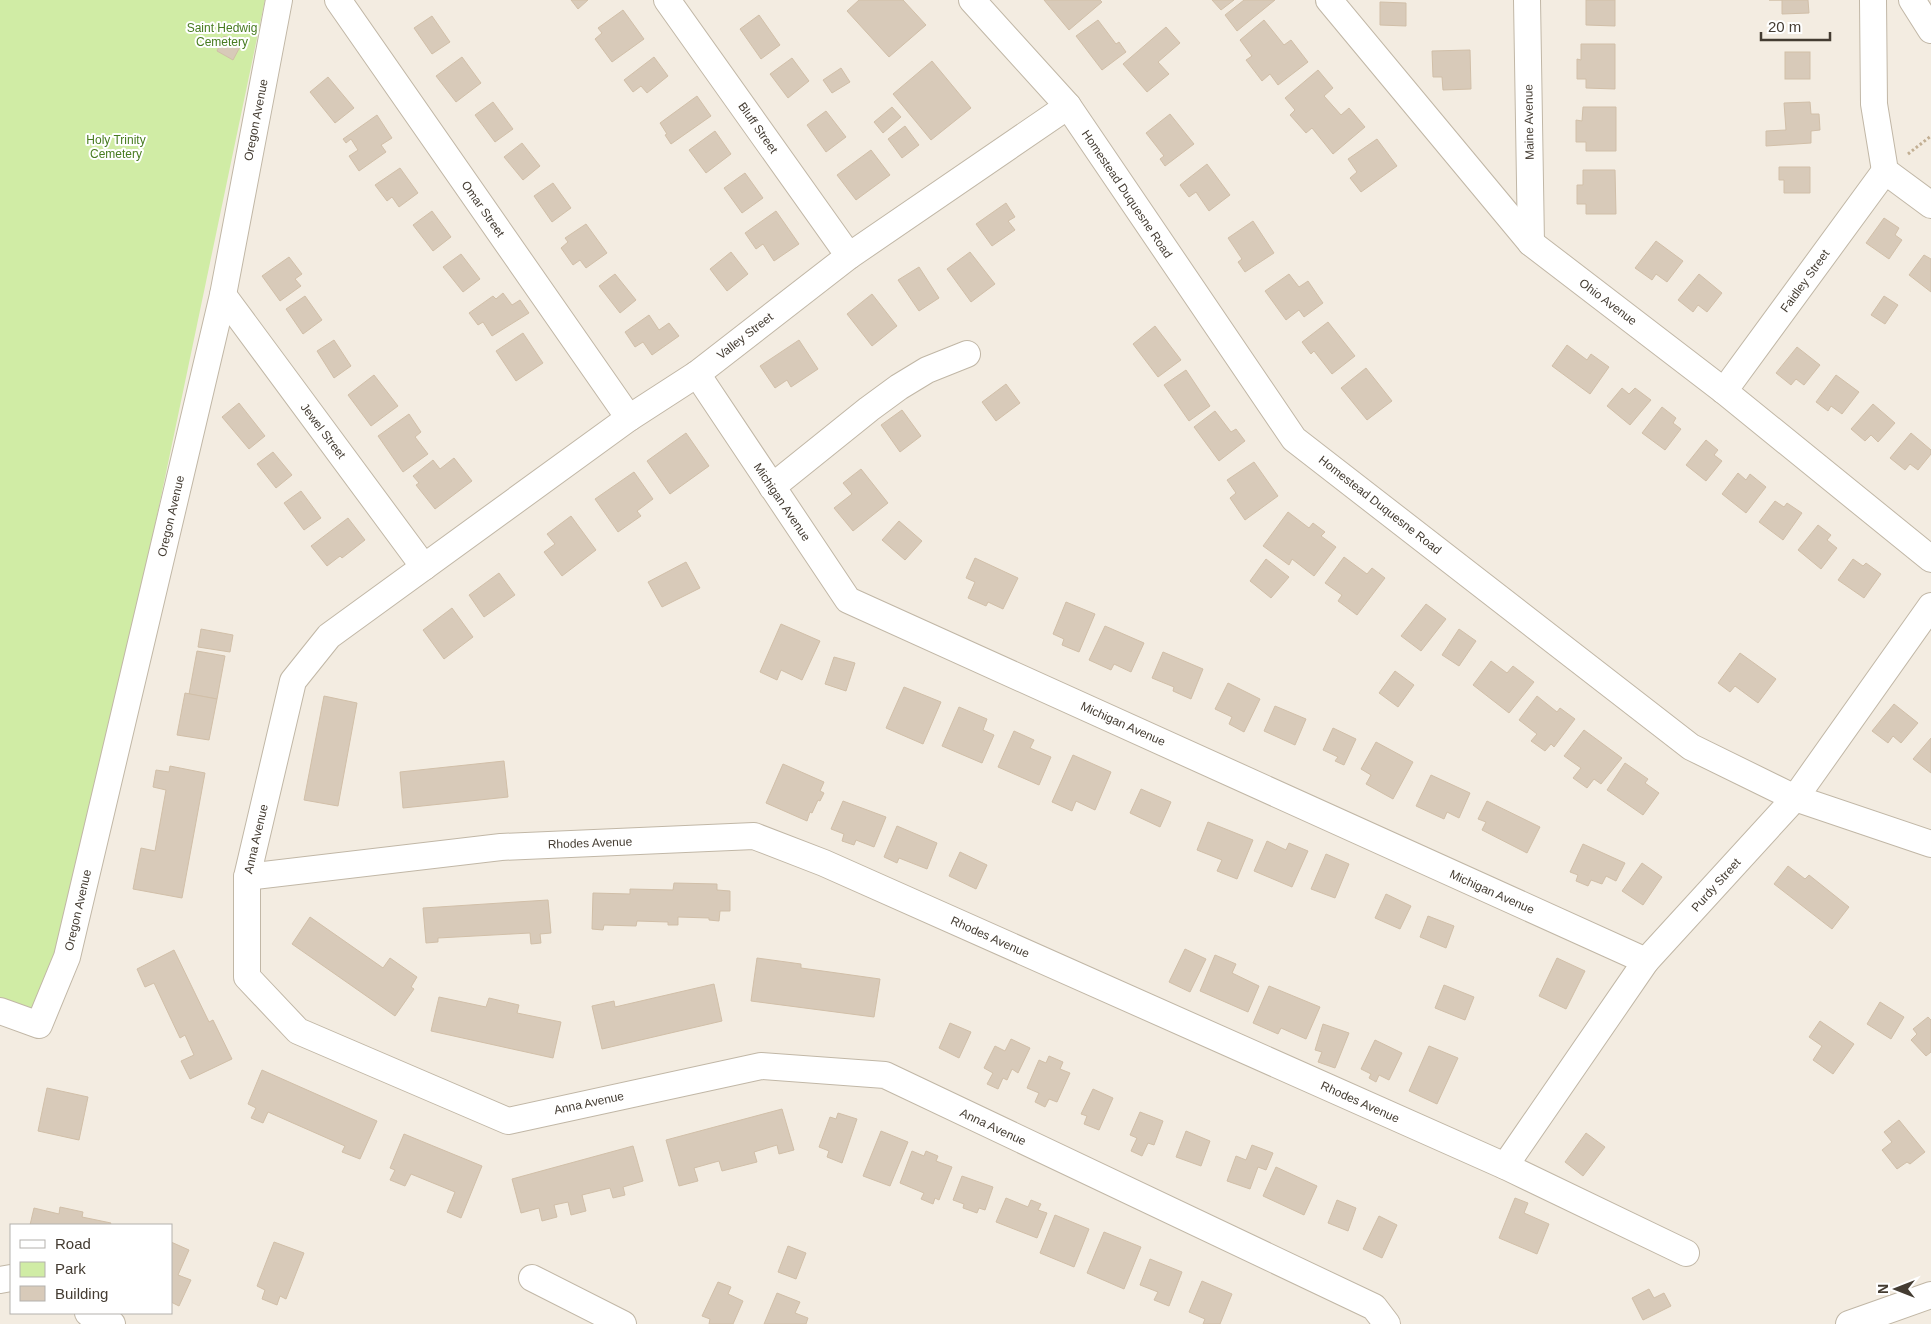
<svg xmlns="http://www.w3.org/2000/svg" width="1931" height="1324" viewBox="0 0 1931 1324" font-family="Arial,sans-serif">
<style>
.green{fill:#d0eca5}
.building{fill:#d8cab9;stroke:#d1bfa8}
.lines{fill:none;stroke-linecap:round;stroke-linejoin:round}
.minor-casing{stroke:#c1b7a6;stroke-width:28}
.path{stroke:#c2af93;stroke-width:3;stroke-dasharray:2.5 2.5;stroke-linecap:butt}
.minor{stroke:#fff;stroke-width:26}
.labels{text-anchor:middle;stroke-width:4;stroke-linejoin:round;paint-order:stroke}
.park-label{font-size:12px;fill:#477b20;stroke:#fff}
.street-label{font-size:12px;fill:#443c32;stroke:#fff}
</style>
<rect width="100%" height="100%" fill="#f3ece1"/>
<path class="green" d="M0,0h265l-206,984 -27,26 -32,-11z"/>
<g class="building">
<path d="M571,0h17l-10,9z"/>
<path d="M859,0h44l23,25 -37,32 -42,-46z"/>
<path d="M1044,0h56l2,2 -33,28z"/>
<path d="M1212,0h22l-13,10z"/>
<path d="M1244,0h31l-38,31 -12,-16z"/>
<path d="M1586,0h29v26l-29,-1z"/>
<path d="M1769,0h39l1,13 -27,1v-14z"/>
<path d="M1380,2l26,1v23l-26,-1z"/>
<path d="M623,10l21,29 -32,23 -17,-23 7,-6 -4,-5z"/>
<path d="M759,15l21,30 -19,14 -21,-30z"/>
<path d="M432,16l18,26 -18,12 -18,-26z"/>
<path d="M1098,20l18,24 3,-2 7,10 -24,18 -26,-34z"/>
<path d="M1264,20l20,25 7,-5 17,22 -30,23 -8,-11 -8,7 -16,-21 6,-4 -12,-16z"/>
<path d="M1166,27l14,16 -22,19 11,12 -22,18 -24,-28z"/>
<path d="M224,36l17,9 -8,15 -16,-9z"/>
<path d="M1581,44h34v45l-29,-1v-9h-9v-20l4,1z"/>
<path d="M1470,50l1,39 -28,1 -1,-13h-9l-1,-26z"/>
<rect x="1785" y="52" width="25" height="27"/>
<path d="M462,57l19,26 -25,19 -20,-26z"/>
<path d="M654,57l14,19 -21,17 -6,-7 -8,6 -9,-12z"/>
<path d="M792,58l17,23 -21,17 -18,-24z"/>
<path d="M932,61l39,47 -40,32 -38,-46z"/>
<path d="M841,68l9,14 -18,11 -9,-13z"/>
<path d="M1318,70l15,18 -9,8 17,19 8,-7 16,19 -32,27 -21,-26 -6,5 -16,-18 5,-5 -10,-12z"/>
<path d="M328,77l26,31 -19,15 -25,-31z"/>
<path d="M697,96l14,20 -40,28 -6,-9 2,-1 -7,-11z"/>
<path d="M493,102l20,27 -18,13 -20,-27z"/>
<path d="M1810,102l1,12h8l1,16 -9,1v12l-45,3v-15l20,-1 -2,-27z"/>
<path d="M892,107l9,10 -18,16 -9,-11z"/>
<path d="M1583,107h33v44h-30v-9h-10v-22l6,1z"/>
<path d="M826,111l20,26 -20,15 -19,-27z"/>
<path d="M1170,114l24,30 -29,22 -5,-7 4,-3 -18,-23z"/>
<path d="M377,115l15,23 -11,7 5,7 -27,19 -10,-15 9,-6 -7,-11 -5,4 -3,-4z"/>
<path d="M905,126l14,19 -17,13 -14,-19z"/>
<path d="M715,131l16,23 -25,19 -17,-23z"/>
<path d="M1377,139l20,27 -36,26 -11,-14 7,-6 -9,-13z"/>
<path d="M522,143l18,23 -17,14 -19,-23z"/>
<path d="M871,150l19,25 -34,25 -19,-25z"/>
<path d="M1207,164l23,31 -21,16 -13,-19 -7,5 -9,-12z"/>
<path d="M1779,167h31v26h-26v-13h-5z"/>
<path d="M400,168l18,25 -19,14 -7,-10 -5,4 -12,-16z"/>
<path d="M1583,170h32l1,44h-30v-10h-9v-19h6z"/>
<path d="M745,173l18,25 -21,15 -18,-25z"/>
<path d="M553,183l18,25 -19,14 -18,-26z"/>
<path d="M1006,203l9,14 -7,4 7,9 -23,16 -16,-22z"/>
<path d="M432,211l19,26 -18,14 -20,-26z"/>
<path d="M776,211l23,33 -25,17 -11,-17 -7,5 -11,-16z"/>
<path d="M1884,218l15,10 -4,7 7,5 -13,19 -23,-16z"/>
<path d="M1253,221l21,32 -29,19 -7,-10 4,-3 -14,-21z"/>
<path d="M586,224l21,29 -21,15 -6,-8 -7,5 -12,-17 7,-6 -3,-4z"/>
<path d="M1656,241l27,20 -16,21 -11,-8 -4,6 -17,-12z"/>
<path d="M731,252l17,22 -21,17 -17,-22z"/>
<path d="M970,252l25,32 -24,18 -24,-33z"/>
<path d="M461,254l19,25 -17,13 -20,-25z"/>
<path d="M1924,255l7,4v33l-22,-17z"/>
<path d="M289,257l13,17 -7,5 6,7 -21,15 -18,-25z"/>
<path d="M919,267l20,31 -20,13 -21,-31z"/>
<path d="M615,274l21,26 -16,13 -21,-27z"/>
<path d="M1289,274l10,13 9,-6 15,22 -19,14 -5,-7 -13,10 -21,-29z"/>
<path d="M1699,274l23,19 -15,19 -9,-7 -5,7 -15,-12z"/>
<path d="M503,293l9,12 8,-5 9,13 -37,23 -9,-14 -5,3 -9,-12 24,-17 3,3z"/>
<path d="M872,294l25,32 -25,20 -25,-32z"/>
<path d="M305,296l17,24 -19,14 -17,-25z"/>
<path d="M1884,296l14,9 -13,19 -14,-9z"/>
<path d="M649,315l10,15 10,-7 10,13 -27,19 -9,-13 -8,5 -10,-15z"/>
<path d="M1328,322l27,34 -23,18 -18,-23 -3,3 -9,-12z"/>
<path d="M1155,326l26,34 -23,17 -25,-33z"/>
<path d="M523,333l20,30 -27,18 -20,-30z"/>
<path d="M334,340l17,26 -17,12 -17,-27z"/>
<path d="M799,340l19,29 -27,18 -4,-7 -12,8 -15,-22z"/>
<path d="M1567,345l20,15 4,-6 18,13 -19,27 -38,-28z"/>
<path d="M1797,347l23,18 -16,20 -8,-6 -5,6 -15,-12z"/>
<path d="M1366,368l26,33 -25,19 -26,-32z"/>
<path d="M1186,370l24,36 -21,15 -25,-36z"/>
<path d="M374,375l24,31 -27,20 -23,-31z"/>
<path d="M1836,375l23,17 -17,22 -11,-8 -3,5 -12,-9z"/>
<path d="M1006,384l14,19 -24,18 -14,-19z"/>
<path d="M1622,388l7,6 6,-6 16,12 -21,25 -23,-19z"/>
<path d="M239,403l26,33 -16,13 -27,-32z"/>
<path d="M1873,404l22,19 -17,19 -7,-7 -6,6 -14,-12z"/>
<path d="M1662,407l14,11 -3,5 8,6 -16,21 -23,-17z"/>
<path d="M902,410l19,26 -21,16 -19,-27z"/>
<path d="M1215,411l16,21 5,-3 9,12 -26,20 -25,-34z"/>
<path d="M409,414l12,18 -6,5 13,17 -25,18 -25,-36z"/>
<path d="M686,433l23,33 -39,28 -23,-33z"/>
<path d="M1911,433l20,17v4l-13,16 -8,-6 -5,6 -15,-12z"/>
<path d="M1706,440l12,10 -4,5 8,6 -16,20 -20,-16z"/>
<path d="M273,452l19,23 -16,13 -19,-24z"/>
<path d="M454,458l18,23 -37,28 -19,-24 3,-2 -6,-7 20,-16 7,9z"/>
<path d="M1254,462l24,34 -33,24 -15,-22 6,-5 -9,-13z"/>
<path d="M861,469l27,34 -35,28 -19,-23 18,-14 -9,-11z"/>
<path d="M634,472l19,27 -16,12 4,5 -23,16 -23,-33z"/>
<path d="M1738,473l8,7 4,-6 16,13 -20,26 -24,-19z"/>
<path d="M301,491l20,27 -17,12 -20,-27z"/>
<path d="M1775,501l9,6 3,-4 15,10 -19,27 -24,-18z"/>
<path d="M1288,512l21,16 4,-5 12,9 -4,4 15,11 -22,29 -22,-17 -3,6 -26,-19z"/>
<path d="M571,516l25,34 -34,26 -18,-24 11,-8 -8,-10z"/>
<path d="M348,518l17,22 -23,18 -2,-2 -13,10 -16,-20z"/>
<path d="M899,521l23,20 -17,19 -23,-20z"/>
<path d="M1818,525l13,10 -4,5 10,8 -16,21 -23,-19z"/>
<path d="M1344,557l23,17 5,-6 13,10 -28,37 -19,-14 4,-6 -17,-12z"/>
<path d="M975,558l43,20 -15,31 -15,-7 -2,4 -18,-8 7,-16 -9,-4z"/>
<path d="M1266,559l23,18 -18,21 -21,-17z"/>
<path d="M1853,559l10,7 3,-3 15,11 -17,24 -26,-18z"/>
<path d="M686,562l14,26 -38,19 -14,-25z"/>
<path d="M499,573l16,22 -31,22 -15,-22z"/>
<path d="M1066,602l29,12 -16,38 -17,-7 2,-6 -11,-5z"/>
<path d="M1426,604l20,15 -25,32 -20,-15z"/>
<path d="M452,608l21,29 -29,22 -21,-29z"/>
<path d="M781,624l39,17 -18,39 -21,-10 -4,10 -17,-8z"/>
<path d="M1105,626l39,17 -13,29 -17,-8 -3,6 -22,-10z"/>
<path d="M201,629l32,6 -3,17 -32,-5z"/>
<path d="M1459,629l17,12 -17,25 -17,-11z"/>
<path d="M197,651l28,5 -8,43 -28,-5z"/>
<path d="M1163,652l40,17 -12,30 -18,-8 1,-4 -22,-9z"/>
<path d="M1740,653l36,26 -18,24 -23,-17 -5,6 -12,-9z"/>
<path d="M834,657l21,6 -9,28 -21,-7z"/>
<path d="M1491,661l16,12 6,-7 21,16 -25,31 -36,-28z"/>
<path d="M1395,671l19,14 -16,22 -19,-14z"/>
<path d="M1228,683l32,16 -16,33 -15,-8 3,-7 -17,-8z"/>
<path d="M904,687l37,15 -18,42 -37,-16z"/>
<path d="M185,693l32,6 -8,41 -32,-5z"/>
<path d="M324,696l33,7 -19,103 -34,-6z"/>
<path d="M1537,696l20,16 3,-4 15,11 -21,28 -3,-3 -6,7 -14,-10 6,-7 -18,-14z"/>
<path d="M1894,704l24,19 -17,20 -8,-7 -5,7 -16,-12z"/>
<path d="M1275,706l31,13 -11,26 -31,-14z"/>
<path d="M959,707l28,12 -4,11 11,5 -12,28 -40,-17z"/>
<path d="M1333,728l23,11 -12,26 -9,-4 3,-4 -15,-7z"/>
<path d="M1584,730l38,28 -21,26 -7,-5 -7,9 -14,-10 8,-10 -17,-12z"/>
<path d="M1014,731l20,9 -4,8 21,9 -12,28 -41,-18z"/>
<path d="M1931,738v35l-18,-14z"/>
<path d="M1376,742l37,20 -20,37 -27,-15 5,-9 -10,-6z"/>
<path d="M1073,755l38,17 -16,38 -19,-9 -4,10 -20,-9z"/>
<path d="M504,761l4,36 -105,11 -3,-36z"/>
<path d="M1625,763l23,16 -3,4 14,10 -16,22 -36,-25z"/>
<path d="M783,764l41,18 -4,9 4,2 -4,8 -2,-1 -6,13 -2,-1 -3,9 -41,-18z"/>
<path d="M170,766l35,7 -23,125 -49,-9 8,-41 14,3 11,-61 -13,-3 3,-17 13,2z"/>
<path d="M1431,775l39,18 -11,25 -12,-6 -3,7 -28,-13z"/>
<path d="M1141,789l30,13 -11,25 -30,-14z"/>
<path d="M843,801l43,16 -12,30 -18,-7 -2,5 -12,-4 2,-7 -13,-5z"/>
<path d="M1487,801l53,26 -13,26 -45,-23 4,-8 -8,-3z"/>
<path d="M1208,822l45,18 -16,39 -20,-8 5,-11 -25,-10z"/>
<path d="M897,826l40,17 -10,26 -28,-11 -2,5 -13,-6z"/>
<path d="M1267,841l19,9 3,-7 19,8 -16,36 -38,-16z"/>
<path d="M1583,844l42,19 -9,18 -10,-5 -4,8 -11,-4 -3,6 -12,-5 2,-6 -8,-3z"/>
<path d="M960,852l27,13 -11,24 -27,-13z"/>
<path d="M1326,854l23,10 -14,34 -24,-9z"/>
<path d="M1642,863l20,14 -19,28 -21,-14z"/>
<path d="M1788,866l17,13 4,-4 40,32 -17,22 -58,-45z"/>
<path d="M674,883l43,1v6l13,1v20h-10l-1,10 -10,-1v-2l-31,-1v8h-10v-3l-31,-1 -1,5 -32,-1 -1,5 -11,-1 1,-36 37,1v-5l43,1z"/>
<path d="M1386,894l25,12 -11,23 -25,-11z"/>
<path d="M548,900l3,33 -11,1 1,9 -10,1 -1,-11 -92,5v4l-12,1 -3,-35z"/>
<path d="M1428,916l26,10 -8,22 -26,-11z"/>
<path d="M310,917l73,51 7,-10 27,19 -6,10 3,2 -19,27 -103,-72z"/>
<path d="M1185,949l21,10 -16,33 -21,-10z"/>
<path d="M174,950l35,72 4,-2 19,39 -42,20 -9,-18 13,-6 -9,-20 -5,3 -26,-55 -9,4 -8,-18z"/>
<path d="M1215,955l21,9 -4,9 27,13 -11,26 -48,-21z"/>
<path d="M757,958l44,6v4l79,11 -6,38 -123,-16z"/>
<path d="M1557,958l28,13 -19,38 -27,-13z"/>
<path d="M714,984l8,37 -120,28 -10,-43 22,-5 1,6z"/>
<path d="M1444,985l30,12 -9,23 -30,-12z"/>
<path d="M1269,986l51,21 -14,32 -25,-11 -3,6 -25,-11z"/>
<path d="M439,997l47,10 3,-9 30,7 -2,8 44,9 -8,36 -122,-27z"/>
<path d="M1880,1002l24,15 -13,22 -24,-15z"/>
<path d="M1928,1017l3,3v32l-5,4 -15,-16 6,-6 -4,-5z"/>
<path d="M1820,1021l34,23 -21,30 -20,-14 9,-14 -13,-9z"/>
<path d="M950,1023l21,9 -12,26 -20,-10z"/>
<path d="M1323,1024l26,9 -14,35 -17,-6 4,-10 -7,-2z"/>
<path d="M1011,1039l19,9 -12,25 -6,-4 -5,11 -4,-2 -5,11 -11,-5 6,-11 -9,-5 11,-22 10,5z"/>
<path d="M1375,1040l27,13 -13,27 -10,-5 -3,7 -7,-4 2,-4 -10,-5z"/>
<path d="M1429,1046l29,12 -21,46 -28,-13z"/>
<path d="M1049,1056l14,6 -3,7 10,4 -13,29 -8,-3 -4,8 -10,-5 4,-9 -12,-5 12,-28 7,3z"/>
<path d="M262,1070l115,51 -17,38 -18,-7 3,-6 -77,-34 -5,11 -12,-5 5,-10 -8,-4z"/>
<path d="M47,1088l41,9 -9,43 -41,-9z"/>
<path d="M1093,1089l20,9 -14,32 -15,-6 3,-8 -6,-2z"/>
<path d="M782,1109l12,41 -15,4 -2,-9 -23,7 3,10 -35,9 -3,-10 -25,7 4,13 -19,5 -13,-46z"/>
<path d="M1140,1112l23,9 -9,24 -6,-2 -6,13 -11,-5 6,-13 -7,-3z"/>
<path d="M838,1113l19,6 -15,44 -15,-6 2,-6 -10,-4 11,-30 6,2z"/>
<path d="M1899,1120l26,32 -15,12 -3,-2 -10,7 -15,-19 10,-8 -8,-10z"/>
<path d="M881,1131l27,11 -18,44 -27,-10z"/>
<path d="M1186,1131l24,10 -9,25 -25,-9z"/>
<path d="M1586,1133l19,14 -22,29 -18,-14z"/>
<path d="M404,1134l78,32 -21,52 -14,-6 8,-20 -44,-18 -6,12 -15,-6 5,-10 -5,-2z"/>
<path d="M1252,1145l21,8 -7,17 -8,-3 -8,22 -23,-8 9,-25 10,4z"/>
<path d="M633,1146l10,35 -20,6 2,8 -12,3 -3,-10 -28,7 4,16 -15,4 -3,-13 -14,3 3,12 -15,4 -3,-13 -18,5 -9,-34z"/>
<path d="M912,1151l12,5 2,-5 12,5 -2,5 16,6 -13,33 -4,-2 -2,6 -12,-5 3,-6 -24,-10z"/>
<path d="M1276,1167l41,19 -13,29 -41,-19z"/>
<path d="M962,1176l31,11 -8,23 -6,-2 -2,5 -14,-5 1,-4 -11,-4z"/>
<path d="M1006,1198l22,9 3,-7 10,4 -3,6 9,3 -10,25 -41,-16z"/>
<path d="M1515,1198l13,5 -4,10 25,11 -12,30 -38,-16z"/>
<path d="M1337,1200l19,8 -8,23 -20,-8z"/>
<path d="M60,1207l23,5 -1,5 29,6 -1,2h-80l4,-17 25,6z"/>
<path d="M1055,1215l34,14 -15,38 -34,-14z"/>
<path d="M1379,1216l18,9 -15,33 -19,-9z"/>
<path d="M1104,1232l37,15 -17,42 -37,-16z"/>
<path d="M171,1242l18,8 -11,25 13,5 -12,26 -8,-4z"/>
<path d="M274,1242l30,11 -18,46 -6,-3 -3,9 -15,-6 3,-9 -8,-4z"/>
<path d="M788,1246l18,7 -10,26 -18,-7z"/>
<path d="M1150,1259l32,13 -13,34 -15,-6 4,-8 -18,-7z"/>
<path d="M1202,1281l30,13 -12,30h-17l2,-5 -16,-7z"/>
<path d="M718,1282l13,5 -3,7 15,7 -10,23h-24l1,-5 -8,-3z"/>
<path d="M1649,1289l5,9 10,-5 7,13 -28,14 -11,-22z"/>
<path d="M777,1293l23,9 -5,11 13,5 -2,6h-42z"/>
</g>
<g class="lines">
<g class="minor-casing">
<g id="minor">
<path d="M338,0l291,418"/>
<path d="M667,0l182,256"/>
<path d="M972,0l96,106 226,333 397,308 104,51 136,46"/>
<path d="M1329,0l202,243 193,148 207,168"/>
<path d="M1527,0l4,243"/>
<path d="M1873,0l1,104 11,67 46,34"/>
<path d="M1912,0l19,30"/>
<path d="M1068,106l-219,150 -152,118 -68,44 -300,218 -36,45 -46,196v100l51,54 210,90 253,-55 124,9 489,232 13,17"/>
<path d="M223,295l201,272"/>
<path d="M697,374l151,226 798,361"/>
<path d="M1724,391l161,-220"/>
<path d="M772,487l97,-78 30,-22 28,-17 40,-16"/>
<path d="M247,877l254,-30 253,-11 70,27 681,303 181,87"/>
<path d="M0,1011l39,14 28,-68 156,-662 56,-295"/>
<path d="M1505,1166l141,-205 149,-163 136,-192"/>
<path d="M532,1278l91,46"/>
<path d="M0,1280l11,-2"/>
<path d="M88,1313l24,11"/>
<path d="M1849,1324l82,-29"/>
</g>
</g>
<path class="path" d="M1908,154l23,-18"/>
<use href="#minor" class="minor"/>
</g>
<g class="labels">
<g class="park-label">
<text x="222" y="32">Saint Hedwig<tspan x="222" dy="14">Cemetery</tspan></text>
<text x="116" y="144">Holy Trinity<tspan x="116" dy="14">Cemetery</tspan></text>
</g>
<g class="street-label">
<text transform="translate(256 120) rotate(-79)" y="4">Oregon Avenue</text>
<text transform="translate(1529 122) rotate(-91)" y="4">Maine Avenue</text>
<text transform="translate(758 128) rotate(55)" y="4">Bluff Street</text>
<text transform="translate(1127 194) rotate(56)" y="4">Homestead Duquesne Road</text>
<text transform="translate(483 209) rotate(55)" y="4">Omar Street</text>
<text transform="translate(1805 281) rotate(-54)" y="4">Faidley Street</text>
<text transform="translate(1608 302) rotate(37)" y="4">Ohio Avenue</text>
<text transform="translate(745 336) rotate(-38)" y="4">Valley Street</text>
<text transform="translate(323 431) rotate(53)" y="4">Jewel Street</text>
<text transform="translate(782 502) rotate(56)" y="4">Michigan Avenue</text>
<text transform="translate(1380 505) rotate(38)" y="4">Homestead Duquesne Road</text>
<text transform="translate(171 516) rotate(-77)" y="4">Oregon Avenue</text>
<text transform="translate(1123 724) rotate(24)" y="4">Michigan Avenue</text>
<text transform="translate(256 839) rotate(-77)" y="4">Anna Avenue</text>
<text transform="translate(590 843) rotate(-2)" y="4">Rhodes Avenue</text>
<text transform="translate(1716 885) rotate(-48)" y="4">Purdy Street</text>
<text transform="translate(1492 892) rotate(24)" y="4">Michigan Avenue</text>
<text transform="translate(78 910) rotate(-77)" y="4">Oregon Avenue</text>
<text transform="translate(990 937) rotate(24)" y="4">Rhodes Avenue</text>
<text transform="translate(1360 1102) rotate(24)" y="4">Rhodes Avenue</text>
<text transform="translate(589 1103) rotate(-12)" y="4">Anna Avenue</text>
<text transform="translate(993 1127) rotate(25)" y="4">Anna Avenue</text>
</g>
</g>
<rect x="10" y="1224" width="162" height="90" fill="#ffffff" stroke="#b4b1ad"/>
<rect x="20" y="1240" width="25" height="8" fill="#ffffff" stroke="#b4b1ad"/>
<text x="55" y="1249" font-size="15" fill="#443c32">Road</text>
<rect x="20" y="1262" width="25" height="15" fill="#d0eca5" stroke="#b4b1ad"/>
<text x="55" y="1274" font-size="15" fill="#443c32">Park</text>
<rect x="20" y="1286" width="25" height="15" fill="#d8cab9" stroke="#b4b1ad"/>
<text x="55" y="1299" font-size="15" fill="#443c32">Building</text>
<g transform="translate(1896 1289) rotate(270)" stroke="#ffffff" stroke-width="4" paint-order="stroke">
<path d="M0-4L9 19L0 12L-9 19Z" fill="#443c32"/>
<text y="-8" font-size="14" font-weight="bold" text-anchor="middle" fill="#443c32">N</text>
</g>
<path d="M1761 32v8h69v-8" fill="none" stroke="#443c32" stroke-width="2.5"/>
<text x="1768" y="32" font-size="15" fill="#443c32" stroke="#ffffff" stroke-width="4" paint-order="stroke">20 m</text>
</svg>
